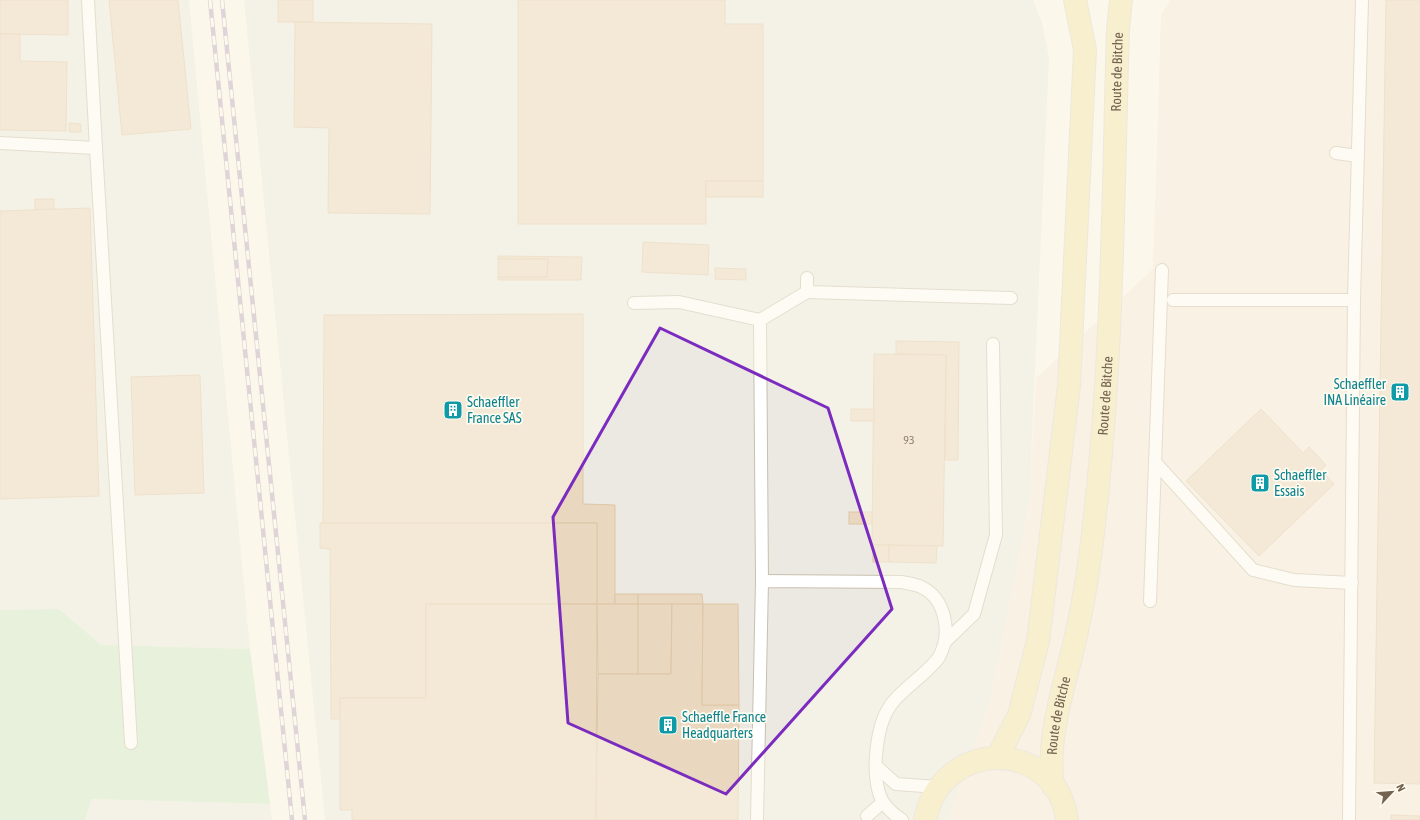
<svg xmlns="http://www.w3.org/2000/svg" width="1420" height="820" viewBox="0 0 1420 820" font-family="'Asap Condensed',sans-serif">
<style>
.commercial{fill:#f7e9dc}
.industrial{fill:#ece9e3}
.green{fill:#d0e8c9}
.building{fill:#e9d7bf;stroke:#dfc6a6}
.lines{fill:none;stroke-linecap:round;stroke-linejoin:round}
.service-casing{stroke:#c9bfae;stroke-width:14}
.primary-casing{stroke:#dbd6d2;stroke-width:24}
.service{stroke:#fff;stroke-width:12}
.primary{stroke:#f2e4aa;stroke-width:22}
.rail-casing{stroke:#bca9c4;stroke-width:4.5}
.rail{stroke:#fefbf0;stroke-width:3;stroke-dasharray:9;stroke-linecap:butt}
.marked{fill:none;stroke:#7b2cbf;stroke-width:3;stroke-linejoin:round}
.labels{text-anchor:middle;stroke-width:3.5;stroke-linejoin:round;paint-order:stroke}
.number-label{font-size:12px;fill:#90806c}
.street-label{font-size:14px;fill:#736350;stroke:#fefbf0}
.culture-label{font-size:14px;fill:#0d838f;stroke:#fefbf0;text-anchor:start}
</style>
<rect width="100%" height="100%" fill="#fbf7ea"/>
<path class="commercial" d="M1170,0h250v820h-472l41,-117 40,-199 7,-126 117,-109 8,-254z"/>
<g class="industrial">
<path d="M0,0h189l61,649 -149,-4 -42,-36 -59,1z"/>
<path d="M244,0h789l9,22 7,36 -20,446 -40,199 -41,117h-623z"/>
<path d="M90,799l180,5 2,16h-187z"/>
</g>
<path class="green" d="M59,609l42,36 149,4 20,155 -179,-5 -6,21h-85v-210z"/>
<g class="building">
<path d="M0,0h68v35l-68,-1z"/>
<path d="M109,0h69l13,129 -69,6z"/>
<rect x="278" y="0" width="35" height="22"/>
<path d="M518,0h207v24h38v157h-57v43h-188z"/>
<path d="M1386,0h34v784l-46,-1z"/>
<path d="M295,22l137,2 -2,190 -102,-1 1,-85 -35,-1z"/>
<path d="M0,34h20v27l47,1 -1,69 -66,-1z"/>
<path d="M69,123l12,1v8h-12z"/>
<rect x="706" y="181" width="57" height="16"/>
<path d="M35,199h19v10l-19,1z"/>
<path d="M90,208l9,288 -99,3v-288z"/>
<path d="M643,242l66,3 -1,30 -66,-3z"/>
<path d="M498,256l84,1 -1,23h-83v-3h49l1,-18h-50z"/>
<path d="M498,259h50l-1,18h-49z"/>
<path d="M715,268l31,1v11l-31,-1z"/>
<path d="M583,314v190l32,1v99h-18v-81h-274l1,-208z"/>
<path d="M896,341l63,1 -1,118h-13l1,-105 -50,-1z"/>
<path d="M874,354l72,1 -3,191 -71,-1z"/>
<path d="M200,375l4,118 -69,2 -4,-118z"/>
<rect x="851" y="409" width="23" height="12"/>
<path d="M1261,409l42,44 6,-6 17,18 -5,5 13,14 -75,72 -73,-75z"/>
<rect x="849" y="512" width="23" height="12"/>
<path d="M320,523h277v81h-171v94h-86v21h-9l-1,-170 -10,-1z"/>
<rect x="873" y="545" width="16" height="17"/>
<path d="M889,545l48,1 -1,17 -47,-1z"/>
<rect x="615" y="594" width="23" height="10"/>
<path d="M638,594h64l1,10h-65z"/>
<path d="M426,604h171l-1,216h-244v-10h-12v-112h86z"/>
<path d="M597,604h41v70h-40z"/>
<path d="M638,604h34l-1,70h-33z"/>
<path d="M672,604h31l-1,101h37l-1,115h-142l2,-146h73z"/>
<path d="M703,604h35l1,101h-37z"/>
<path d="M1391,815l29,1v4h-29z"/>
</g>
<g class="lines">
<g class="service-casing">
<g id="service">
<path d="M0,143l96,5 -8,-148"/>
<path d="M96,148l35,595"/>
<path d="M1336,153l22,3"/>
<path d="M807,292l204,6"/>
<path d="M1173,300h181"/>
<path d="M634,303l45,-1 81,18 2,261"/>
<path d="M760,320l47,-28v-14"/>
<path d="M1155,462l98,108 41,10 58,3"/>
<path d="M1150,601l12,-331"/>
<path d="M945,642l29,-28 22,-79 -3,-191"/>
<path d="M876,766l20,18 42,3"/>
<path d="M867,816l16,-14"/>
<path d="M757,820l5,-239 139,1c6,1 12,2 18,4 27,11 33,47 20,71 -8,13 -35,31 -46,45 -17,20 -21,66 -14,91 3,11 14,21 23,27"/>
<path d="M1349,820l5,-520 8,-300"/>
</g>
</g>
<g class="primary-casing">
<g id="primary">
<path d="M997,758l22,-43 19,-74 31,-255 16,-336 -10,-50"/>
<path id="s1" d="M1053,786c-7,-50 12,-101 23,-150 9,-40 15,-81 19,-121 18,-161 18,-324 23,-486l3,-29"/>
<path d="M925,820c17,-84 132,-81 142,0"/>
</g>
</g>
<use href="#service" class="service"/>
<use href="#primary" class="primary"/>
<g class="rail-casing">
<g id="rail">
<path d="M210,0l82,820"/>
<path d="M222,0l83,820"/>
</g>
</g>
<use href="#rail" class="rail"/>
</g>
<path d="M0 0H1420V820H0ZM660,328l168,80 64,201 -166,185 -158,-71 -15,-206z" fill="#fbf7ea" fill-opacity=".55" fill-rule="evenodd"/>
<path class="marked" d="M660,328l168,80 64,201 -166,185 -158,-71 -15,-206z"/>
<defs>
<g id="building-square" transform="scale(1)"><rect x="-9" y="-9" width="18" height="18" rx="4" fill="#0f9aa8" stroke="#fefbf0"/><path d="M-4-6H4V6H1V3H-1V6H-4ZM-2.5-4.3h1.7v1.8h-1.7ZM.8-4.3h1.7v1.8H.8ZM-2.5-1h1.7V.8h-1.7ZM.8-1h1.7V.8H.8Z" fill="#fff"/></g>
</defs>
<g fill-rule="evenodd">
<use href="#building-square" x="1400" y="392"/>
<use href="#building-square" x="453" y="410"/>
<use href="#building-square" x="1260" y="483"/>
<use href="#building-square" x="668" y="725"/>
</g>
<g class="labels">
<g class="number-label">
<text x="909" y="444">93</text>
</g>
<g class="street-label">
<text dy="5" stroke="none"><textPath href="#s1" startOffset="719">Route de Bitche</textPath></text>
<text dy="5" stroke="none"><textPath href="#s1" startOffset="395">Route de Bitche</textPath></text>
<text dy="5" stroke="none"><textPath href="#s1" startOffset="71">Route de Bitche</textPath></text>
</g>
<g class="culture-label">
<text x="1386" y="389" text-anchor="end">Schaeffler<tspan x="1386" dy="16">INA Linéaire</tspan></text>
<text x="467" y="407">Schaeffler<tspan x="467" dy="16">France SAS</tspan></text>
<text x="1274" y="480">Schaeffler<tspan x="1274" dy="16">Essais</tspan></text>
<text x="682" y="722">Schaeffle France<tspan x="682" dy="16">Headquarters</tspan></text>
</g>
</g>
<g transform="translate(1392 792) rotate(64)" stroke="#fefbf0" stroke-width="3" paint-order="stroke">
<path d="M0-3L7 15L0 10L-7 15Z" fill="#736350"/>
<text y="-6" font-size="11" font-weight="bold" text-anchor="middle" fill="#736350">N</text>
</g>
</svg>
